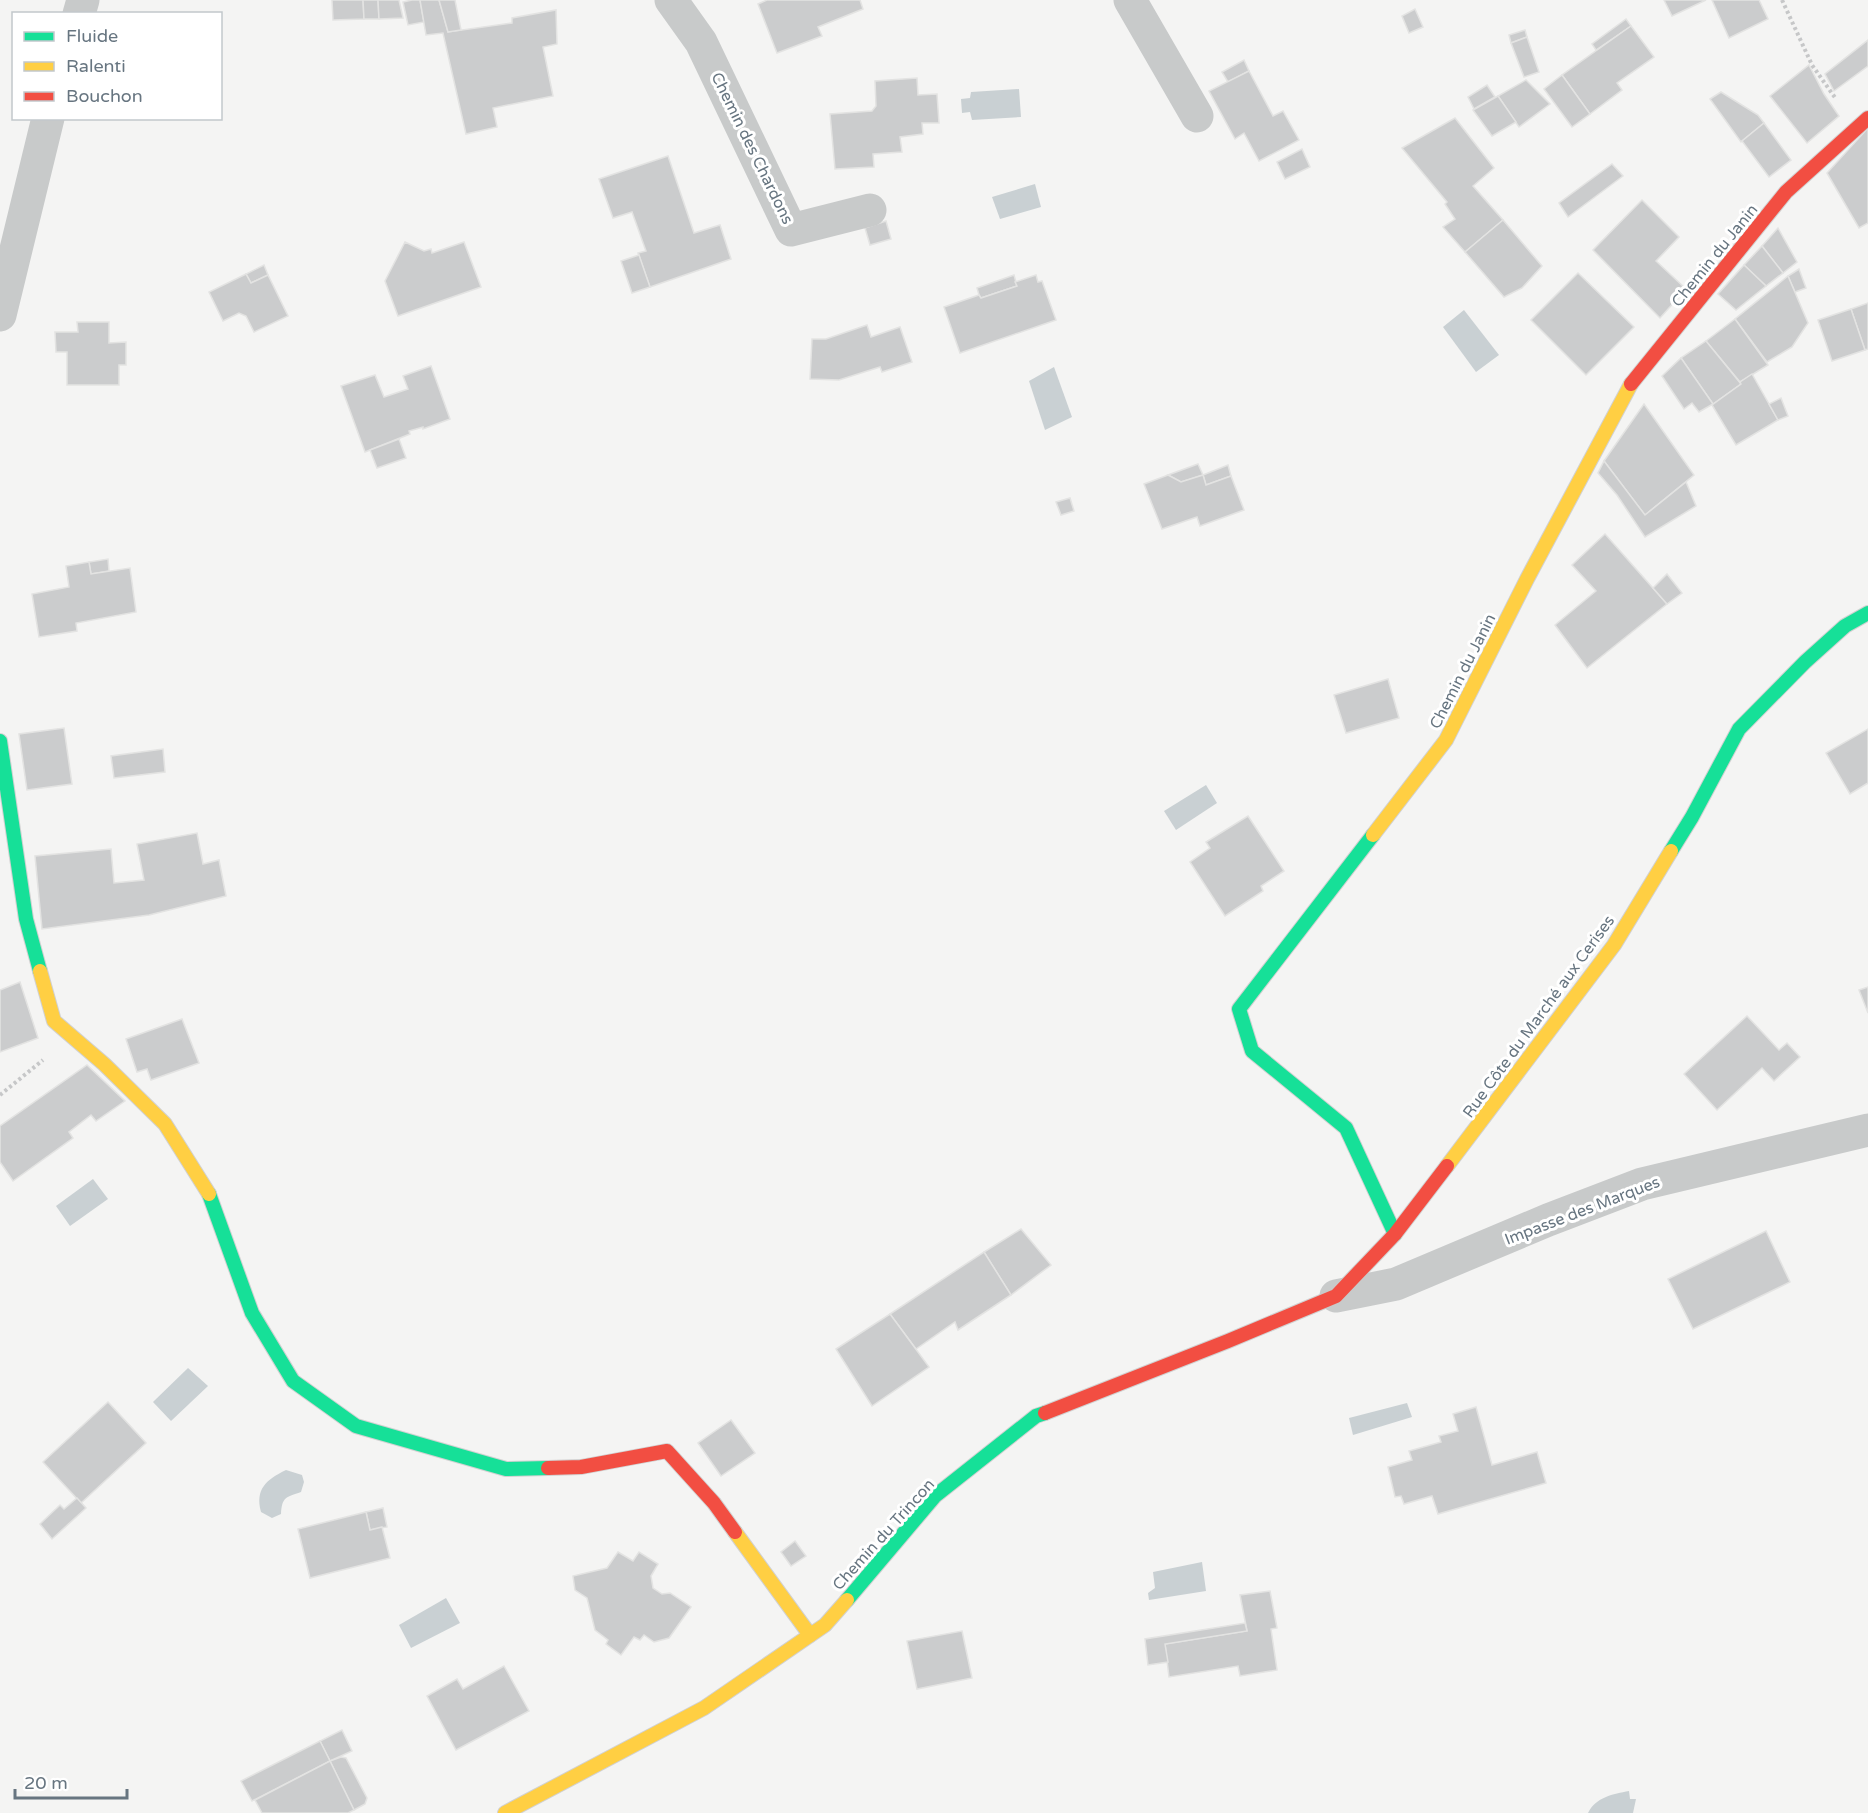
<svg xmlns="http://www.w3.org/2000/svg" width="1868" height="1813" viewBox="0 0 1868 1813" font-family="'Varela Round',sans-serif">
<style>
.water{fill:#c9d0d3}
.building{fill:#cbcccd;stroke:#e3e3e2;stroke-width:1.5}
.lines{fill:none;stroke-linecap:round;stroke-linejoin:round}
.fast-casing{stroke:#d1d1d1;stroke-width:16}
.slow-casing{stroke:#d1d1d1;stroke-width:16}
.jam-casing{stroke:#d1d1d1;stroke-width:16}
.path{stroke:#c6c7c8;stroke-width:4;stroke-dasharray:3 3;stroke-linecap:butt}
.street{stroke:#c8caca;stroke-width:33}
.fast{stroke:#16e098;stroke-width:14}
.slow{stroke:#ffcf43;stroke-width:14}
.jam{stroke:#f24e42;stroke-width:14}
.labels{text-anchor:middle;stroke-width:6;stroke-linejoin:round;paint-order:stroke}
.street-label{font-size:16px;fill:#677580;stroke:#fff}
</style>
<rect width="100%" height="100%" fill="#f4f4f3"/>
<g class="water">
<path d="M1019,89l2,28 -49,3 -2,-8 -8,1 -1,-14 9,-1 1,-6z"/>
<path d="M1035,184l6,23 -41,12 -8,-22z"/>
<path d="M1464,310l35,45 -23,17 -33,-45z"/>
<path d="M1054,367l18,50 -27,13 -16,-49z"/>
<path d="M1206,785l11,18 -41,27 -12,-19z"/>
<path d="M93,1179l15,20 -38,27 -14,-20z"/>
<path d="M188,1368l20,18 -37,35 -18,-19z"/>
<path d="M1407,1403l5,14 -59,18 -4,-17z"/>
<path d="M286,1470l16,5 2,7 -3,10c-15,5 -19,5 -20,22l-9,4 -11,-6c-6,-23 5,-32 25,-42z"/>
<path d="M1202,1562l4,29 -57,9 -1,-7 7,-5 -2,-16z"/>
<path d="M446,1598l14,25 -49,25 -12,-23z"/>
<path d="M1629,1791l1,8h6l-3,14h-45c8,-16 25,-19 41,-22z"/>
</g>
<g class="building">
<path d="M332,0h31l1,19 -31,1z"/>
<path d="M363,0h15l1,19h-15z"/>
<path d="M378,0h21l4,18 -24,1z"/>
<path d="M412,0h8l4,22 -16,3 -5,-23z"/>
<path d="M420,0h19l9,32 64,-9v-5l44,-8 1,34 -14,3 10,49 -60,12 4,19 -31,7 -23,-101 -17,2z"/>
<path d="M439,0h16l6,30 -13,2z"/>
<path d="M767,0h93l3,9 -45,18 4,9 -45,17 -19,-49z"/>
<path d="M1664,0h42l-34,16z"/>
<path d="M1712,0h47l9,19 -39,19z"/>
<path d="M1415,9l8,18 -14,6 -7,-17z"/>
<path d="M1626,19l5,7 -35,24 -4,-6z"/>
<path d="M1631,26l23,31 -37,26 5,7 -32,24 -28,-39z"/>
<path d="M1525,30l2,7 -16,6 -2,-8z"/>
<path d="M1527,37l12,35 -15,5 -13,-34z"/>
<path d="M1868,40v26l-34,25 -9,-17z"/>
<path d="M1244,60l5,11 -21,11 -6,-10z"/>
<path d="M1809,65l15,29 15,22 -32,27 -37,-47z"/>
<path d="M1249,71l24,45 10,-5 16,29 -40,21 -15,-28 -9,6 -26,-48z"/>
<path d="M1562,75l28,39 -18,13 -28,-38z"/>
<path d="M917,78l1,17 19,-1 2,29h-17l1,11 -23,3 2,15 -29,2 1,13 -39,2 -5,-55 42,-3 4,-5 -1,-25z"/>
<path d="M1526,80l24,24 -31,23 -21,-31z"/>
<path d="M1487,85l8,12 -21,12 -6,-12z"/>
<path d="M1721,92l37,23 6,8 -23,19 -31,-43z"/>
<path d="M1498,96l18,26 -24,14 -19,-26z"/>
<path d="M1455,118l39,50 -21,18 30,34 -38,32 -22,-25 12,-8 -10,-15 2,-2 -45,-54z"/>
<path d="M1764,123l27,37 -22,17 -27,-36z"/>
<path d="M1868,128v95l-9,5 -32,-55z"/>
<path d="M1302,149l8,18 -25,12 -8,-17z"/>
<path d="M668,156l26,77 26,-8 11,34 -81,28 -12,-34 8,-2 -14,-39 -19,6 -14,-39z"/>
<path d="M1612,164l11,12 -55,41 -9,-14z"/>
<path d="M1642,200l37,37 -23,24 30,28 -26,29 -67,-68z"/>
<path d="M1503,220l39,46 -20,22 -18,9 -39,-45z"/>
<path d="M886,221l5,18 -21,6 -5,-17z"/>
<path d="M1778,228l19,34 -14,11 -21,-27z"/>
<path d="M405,242l19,9 7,-2 1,4 32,-11 17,45 -83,29 -13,-35z"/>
<path d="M1762,246l21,27 -17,13 -22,-21z"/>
<path d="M639,255l11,32 -18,6 -11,-32z"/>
<path d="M264,265l4,10 -17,8 -5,-9z"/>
<path d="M1744,265l22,21 -30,24 -18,-16z"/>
<path d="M1799,269l7,19 -11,4 -7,-16z"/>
<path d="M1578,273l56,54 -48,48 -55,-55z"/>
<path d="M246,274l5,9 17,-8 20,41 -34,16 -8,-16 -7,-3 -16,8 -14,-29z"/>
<path d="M1014,275l3,11 -36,12 -2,-3 -2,-7z"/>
<path d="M1036,275l2,7 4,-1 14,39 -96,33 -16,-46 35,-12 2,3 36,-12 -2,-4z"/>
<path d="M1788,276l20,47 -16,24 -25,15 -32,-43z"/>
<path d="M1868,303v46l-3,1 -14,-41z"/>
<path d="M1851,309l14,41 -33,11 -14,-41z"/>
<path d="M1735,319l33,46 -28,17 -34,-41z"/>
<path d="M77,322h32v21l17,-1v23h-7v20h-52v-33h-11l-1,-20h23z"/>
<path d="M867,325l4,12 29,-10 12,35 -30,10 -2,-5 -41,13 -29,-1 2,-40h14z"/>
<path d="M1706,341l35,43 -28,20 -32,-46z"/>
<path d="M1681,358l32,46 -14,8 -7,-9 -8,6 -22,-33z"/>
<path d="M431,366l19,53 -27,10v-2l-14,4 1,3 -45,18 -24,-66 34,-11 9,22 24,-8 -5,-13z"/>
<path d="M1752,374l26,46 -42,25 -24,-40 29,-21 -1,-2z"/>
<path d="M1781,398l7,18 -10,4 -9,-16z"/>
<path d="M1644,404l50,71 -49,40 -41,-54z"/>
<path d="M399,439l7,19 -29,10 -7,-18z"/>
<path d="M1604,461l41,54 41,-33 10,24 -51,31 -28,-42 -19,-22z"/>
<path d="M1198,464l5,11 -22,7 -13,-7z"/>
<path d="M1228,465l3,11 -25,9 -3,-10z"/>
<path d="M1168,475l13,7 22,-7 3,10 25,-9 13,34 -44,16 -3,-9 -35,12 -18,-45z"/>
<path d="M1070,498l4,13 -13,4 -5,-13z"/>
<path d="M1605,534l62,70 -80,64 -32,-43 41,-34 -24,-26z"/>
<path d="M108,559l1,12 -18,3 -2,-12z"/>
<path d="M89,562l2,12 39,-6 6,44 -60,11 1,8 -38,6 -7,-43 37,-7 -3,-21z"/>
<path d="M1667,574l15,19 -15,11 -14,-16z"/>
<path d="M1388,679l11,39 -53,15 -12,-38z"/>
<path d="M64,728l8,56 -45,6 -8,-56z"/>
<path d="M1868,729v54l-18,11 -24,-41z"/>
<path d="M163,749l2,23 -51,6 -3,-22z"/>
<path d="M1248,816l36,55 -23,15 2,5 -38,25 -35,-54 20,-14 -4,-6z"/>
<path d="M197,833l6,31 16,-4 7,36 -77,19 -107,14 -7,-73 76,-7 3,34 30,-3 -7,-36z"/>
<path d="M20,982l18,56 -38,14v-62z"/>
<path d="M1868,987v26l-9,-23z"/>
<path d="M1747,1016l32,34 8,-7 13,14 -26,24 -12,-13 -45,42 -33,-36z"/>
<path d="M182,1019l17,44 -48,17 -4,-11 -10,3 -11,-33z"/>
<path d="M87,1065l38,36 -29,20 -5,-6 -22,17 4,6 -60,43 -13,-19v-36z"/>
<path d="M1021,1229l30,36 -40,30 -27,-43z"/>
<path d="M1766,1231l24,51 -97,47 -25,-50z"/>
<path d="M984,1252l27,43 -53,35 -3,-8 -39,27 -26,-35z"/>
<path d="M890,1314l39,53 -57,39 -36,-57z"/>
<path d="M108,1402l38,41 -65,60 -38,-41z"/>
<path d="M1476,1407l16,58 45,-13 9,31 -108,31 -6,-18 -28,8 -3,-8 -6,1 -7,-30 24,-7 -3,-9 32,-9 -2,-6 19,-5 -5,-17z"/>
<path d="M731,1420l24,33 -34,23 -23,-33z"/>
<path d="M77,1498l9,10 -34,31 -12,-15 20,-19 4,4z"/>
<path d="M383,1508l4,19 -17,3 -4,-18z"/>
<path d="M366,1512l4,18 12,-3 8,31 -80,20 -12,-49z"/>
<path d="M795,1541l11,15 -15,10 -10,-14z"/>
<path d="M618,1552l15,9 6,-9 19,12 -7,12 2,12 9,6 8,-1 21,14 -22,31 -15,4 -10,-7 -4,5 -6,-3 -13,18 -15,-11 2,-4 -13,-10 -8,-32 -12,-8 -2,-14 34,-8z"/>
<path d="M1270,1591l7,37 -6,1 6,41 -37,6 -2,-10 -69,11 -4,-33 82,-13 -7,-36z"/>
<path d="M1245,1623l2,8 -82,13 3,18 -20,3 -3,-26z"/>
<path d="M962,1631l10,47 -55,11 -10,-48z"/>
<path d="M504,1666l25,45 -73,39 -29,-54 30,-17 6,10z"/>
<path d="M342,1730l10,21 -22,10 -10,-20z"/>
<path d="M320,1741l10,20 -78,40 -11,-20z"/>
<path d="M341,1757l5,1 21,40 -2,6 -11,6 -24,-49z"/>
<path d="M330,1761l24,49 -6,3h-86l-7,-13z"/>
</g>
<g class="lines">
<g class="fast-casing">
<g id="fast">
<path d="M0,741l26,178 14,52"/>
<path d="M1373,835l-134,174 13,42 94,77 49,106"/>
<path d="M1671,851l21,-34 47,-88 66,-67 40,-36 23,-13"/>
<path d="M209,1194l43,119 41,68 63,45 150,43 42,-1"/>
<path d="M847,1600l88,-104 101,-80 9,-3"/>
</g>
</g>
<g class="slow-casing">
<g id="slow">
<path d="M1373,835l73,-95 81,-161 104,-195"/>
<path d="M40,971l14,50 50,43 61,60 44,70"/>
<path d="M1447,1166l167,-221 57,-94"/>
<path d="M735,1532l75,103"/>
<path d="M505,1813l199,-105 121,-83 22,-25"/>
</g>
</g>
<g class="jam-casing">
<g id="jam">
<path d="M1631,384l155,-192 82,-74"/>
<path d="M1045,1413l183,-72 108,-45 59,-62 52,-68"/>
<path d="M548,1468l33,-1 86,-16 47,52 21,29"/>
</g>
</g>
<g class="path">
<path d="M1782,0l30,65 24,34"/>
<path d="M0,1095l43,-35"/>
</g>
<g class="street">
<path d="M671,0l30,42 90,188 79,-20"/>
<path d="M1130,0l67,116"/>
<path d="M79,14l4,-14"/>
<path d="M0,315l48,-197"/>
<path d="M1336,1296l60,-12 152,-64 94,-36 226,-54"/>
</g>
<use href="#fast" class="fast"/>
<use href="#slow" class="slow"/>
<use href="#jam" class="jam"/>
</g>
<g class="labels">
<g class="street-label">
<text transform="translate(753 148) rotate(64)" y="6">Chemin des Chardons</text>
<text transform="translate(1714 255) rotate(-51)" y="6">Chemin du Janin</text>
<text transform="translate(1462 671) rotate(-63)" y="6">Chemin du Janin</text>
<text transform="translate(1538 1016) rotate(-54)" y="6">Rue Côte du Marché aux Cerises</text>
<text transform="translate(1582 1210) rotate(-21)" y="6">Impasse des Marques</text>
<text transform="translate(883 1534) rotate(-48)" y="6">Chemin du Trincon</text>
</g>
</g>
<rect x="12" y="12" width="210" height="108" fill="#ffffff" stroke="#c2c8cc" stroke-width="1.5"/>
<rect x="24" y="32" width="30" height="9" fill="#16e098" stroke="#c2c8cc" stroke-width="1.5"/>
<text x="66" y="42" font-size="18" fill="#677580">Fluide</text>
<rect x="24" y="62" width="30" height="9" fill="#ffcf43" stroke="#c2c8cc" stroke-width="1.5"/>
<text x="66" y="72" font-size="18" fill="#677580">Ralenti</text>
<rect x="24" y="92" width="30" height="9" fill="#f24e42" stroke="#c2c8cc" stroke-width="1.5"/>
<text x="66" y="102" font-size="18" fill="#677580">Bouchon</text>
<path d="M15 1789v9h112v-9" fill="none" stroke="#677580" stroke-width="3"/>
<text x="24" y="1789" font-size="18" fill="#677580" stroke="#ffffff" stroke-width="4.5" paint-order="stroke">20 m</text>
</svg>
